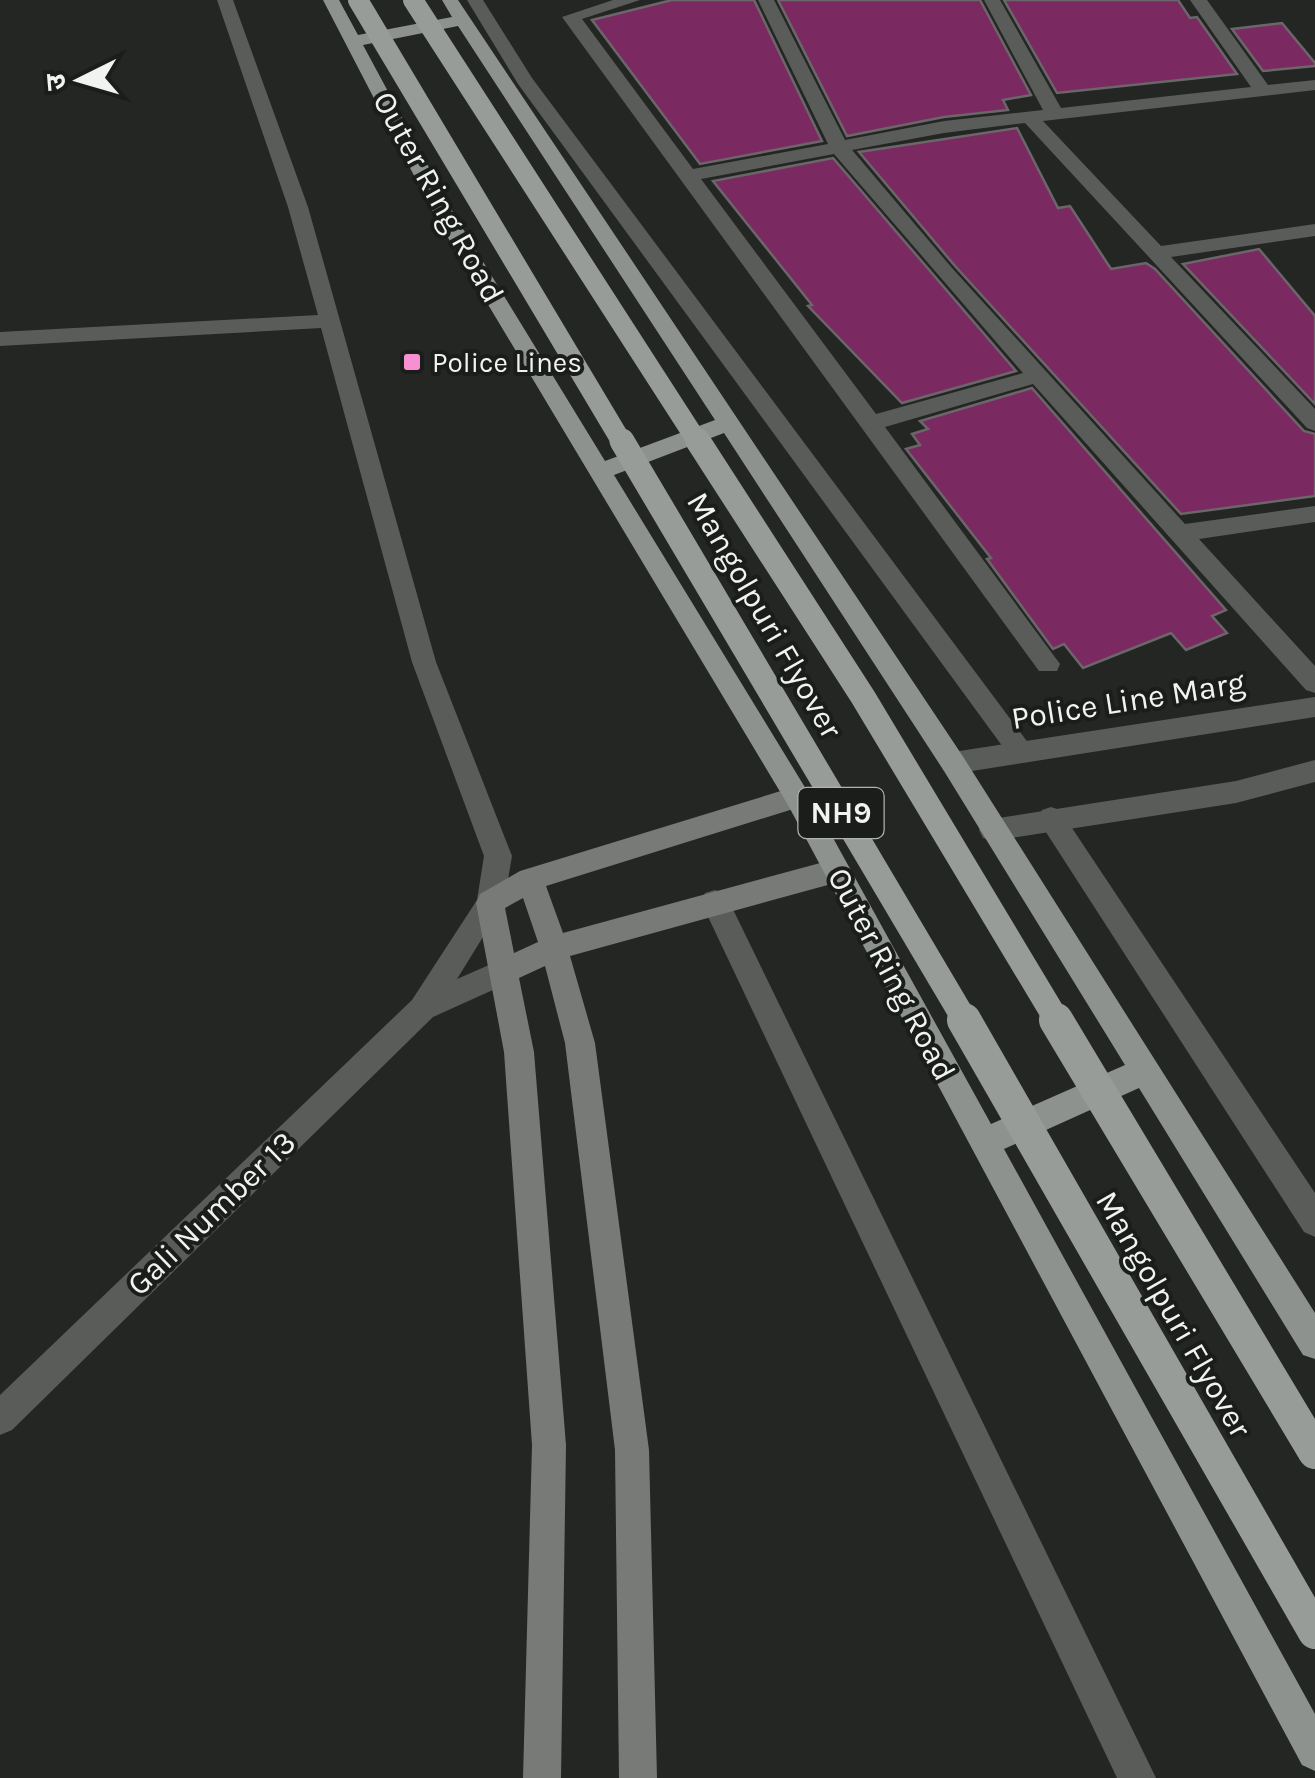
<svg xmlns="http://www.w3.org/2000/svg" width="1315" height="1778" viewBox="0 0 1315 1778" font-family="Karla,'Noto Sans Devanagari',sans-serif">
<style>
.building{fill:#7a2a60;stroke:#6b6669;stroke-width:2.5}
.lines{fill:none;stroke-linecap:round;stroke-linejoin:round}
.minor{fill:#5a5c5a;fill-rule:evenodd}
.tertiary{fill:#5a5c5a;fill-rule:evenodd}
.secondary{fill:#787a77;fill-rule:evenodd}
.primary{fill:#8e928e;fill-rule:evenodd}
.trunk-bridge-far2{stroke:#989c98;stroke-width:20}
.trunk-bridge-far1{stroke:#989c98;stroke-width:25}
.trunk-bridge{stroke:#989c98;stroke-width:34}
.poi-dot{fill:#f690d0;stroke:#1a1d19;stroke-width:4}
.labels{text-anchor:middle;stroke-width:8;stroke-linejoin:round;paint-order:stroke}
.far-poi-label{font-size:28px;fill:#f1f3f0;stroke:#1a1d19;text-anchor:start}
.shield{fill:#1a1d19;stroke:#b0b3b0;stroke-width:2.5}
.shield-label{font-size:30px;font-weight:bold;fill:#f1f3f0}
.street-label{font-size:32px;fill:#f1f3f0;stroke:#1a1d19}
</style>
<rect width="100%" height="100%" fill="#232623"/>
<g class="building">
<path d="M672,0h82l68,141 -122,23 -108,-144z"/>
<path d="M778,0h202l51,95 -28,5 5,10 -64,7 -97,19z"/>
<path d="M1004,0h174l12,18 7,-1 40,57 -180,19z"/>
<path d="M1282,23l33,40v3l-52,5 -31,-42z"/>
<path d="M1017,128l41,80 12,-2 41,63 35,-6 9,6 149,162 11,3v62l-134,18 -226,-248 -96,-114z"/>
<path d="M833,158l183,213 -114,32 -94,-97 4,-1 -99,-124z"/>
<path d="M1259,249l56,67v88l-132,-140z"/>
<path d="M1032,388l194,222 -14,6 15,17 -41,17 -15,-17 -88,35 -19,-24 -11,5 -66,-90 4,-1 -85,-109 14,-4 -8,-11 16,-5 -8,-8z"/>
</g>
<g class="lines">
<g class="minor">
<path d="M217,0h16l75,207 128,455 76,194 -8,47 -47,76 48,-21 10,4 4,9 -4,9 -82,37 -421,413 -12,5v-40l412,-395 65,-100 7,-44 -72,-194 -91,-334 -321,18v-14l318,-17 -30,-108z"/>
<path d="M467,0h16l49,78 497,666 4,7 -4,7 -9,4 -9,-4 -493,-674z"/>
<path d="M613,0h27l-58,19 111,150 135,-25 -70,-144h16l71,140 99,-19 99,-11 -59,-110h16l61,108 190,-21 -61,-87h17l61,85 47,-5v10l-272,31 118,125 154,-22v12l-144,21 144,152v22l-8,-3 -282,-305 -81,10 -92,17 100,118 233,256 130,-18v16l-116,17 116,127v27l-9,-3 -273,-306 -148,43 175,237 -3,7h-18l-477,-654zM834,154l189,219 -147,41 -175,-235z"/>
<path d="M1051,807l9,3 255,383v44l-11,-5 -262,-406 -4,-8 4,-8z"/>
<path d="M715,890l10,3 431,885h-39l-416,-876 4,-9z"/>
</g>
<g class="tertiary">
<path d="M1315,697v20l-362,57 -9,-3 -4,-8 4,-8 9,-3z"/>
<path d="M1315,760v22l-79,21 -244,38 -9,-3 -4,-8 4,-8 9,-3 244,-38z"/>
</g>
<path class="secondary" d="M797,786l9,3 4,8 -4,8 -260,81 17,47 272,-74 10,4 4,8 -4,8 -10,4 -265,73 25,87 54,407 8,328h-38l-4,-328 -50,-407 -20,-77 -26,12 15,74 32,393 -5,333h-38l9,-333 -28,-393 -28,-149 4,-9 40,-23zM523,898l15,44 -24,11 -9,-45z"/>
<path class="primary" d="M323,0h16l19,35 94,-18 -10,-17h16l504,755 353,558v46l-12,-4 -164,-267 -135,61 311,565v57l-13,-6 -514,-960 -353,-589zM458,26l257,394 -110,41 -150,-245 -92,-171zM724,433l220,338 181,294 -134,59 -185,-335 -192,-314z"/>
<g class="trunk-bridge-far2">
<path d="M358,0l265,444"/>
<path d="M413,0l286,444"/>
</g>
<g class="trunk-bridge-far1">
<path d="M622,441l344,581"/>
<path d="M698,441l165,256 195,325"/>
</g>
<g class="trunk-bridge">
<path d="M964,1020l351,612"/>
<path d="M1056,1020l259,432"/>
</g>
</g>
<rect class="poi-dot" x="402" y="352" width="20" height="20" rx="5"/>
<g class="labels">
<g class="far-poi-label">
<text x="432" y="372">Police Lines</text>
</g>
<rect class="shield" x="798.5" y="788" width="85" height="50" rx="8"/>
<g class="shield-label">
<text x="841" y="823">NH9</text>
</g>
<g class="street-label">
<text transform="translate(439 197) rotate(61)" y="11">Outer Ring Road</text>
<text transform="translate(765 615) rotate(60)" y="11">Mangolpuri Flyover</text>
<text transform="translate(1128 700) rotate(-9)" y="11">Police Line Marg</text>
<text transform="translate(892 974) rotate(62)" y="11">Outer Ring Road</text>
<text transform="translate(211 1213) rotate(-44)" y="11">Gali Number 13</text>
<text transform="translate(1174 1314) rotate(60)" y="11">Mangolpuri Flyover</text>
</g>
</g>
<g transform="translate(80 80) rotate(265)" stroke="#1a1d19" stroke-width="8" paint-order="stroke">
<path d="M0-8L18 38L0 25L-18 38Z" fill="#f1f3f0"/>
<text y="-15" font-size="28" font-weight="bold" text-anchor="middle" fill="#f1f3f0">उ</text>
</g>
</svg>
